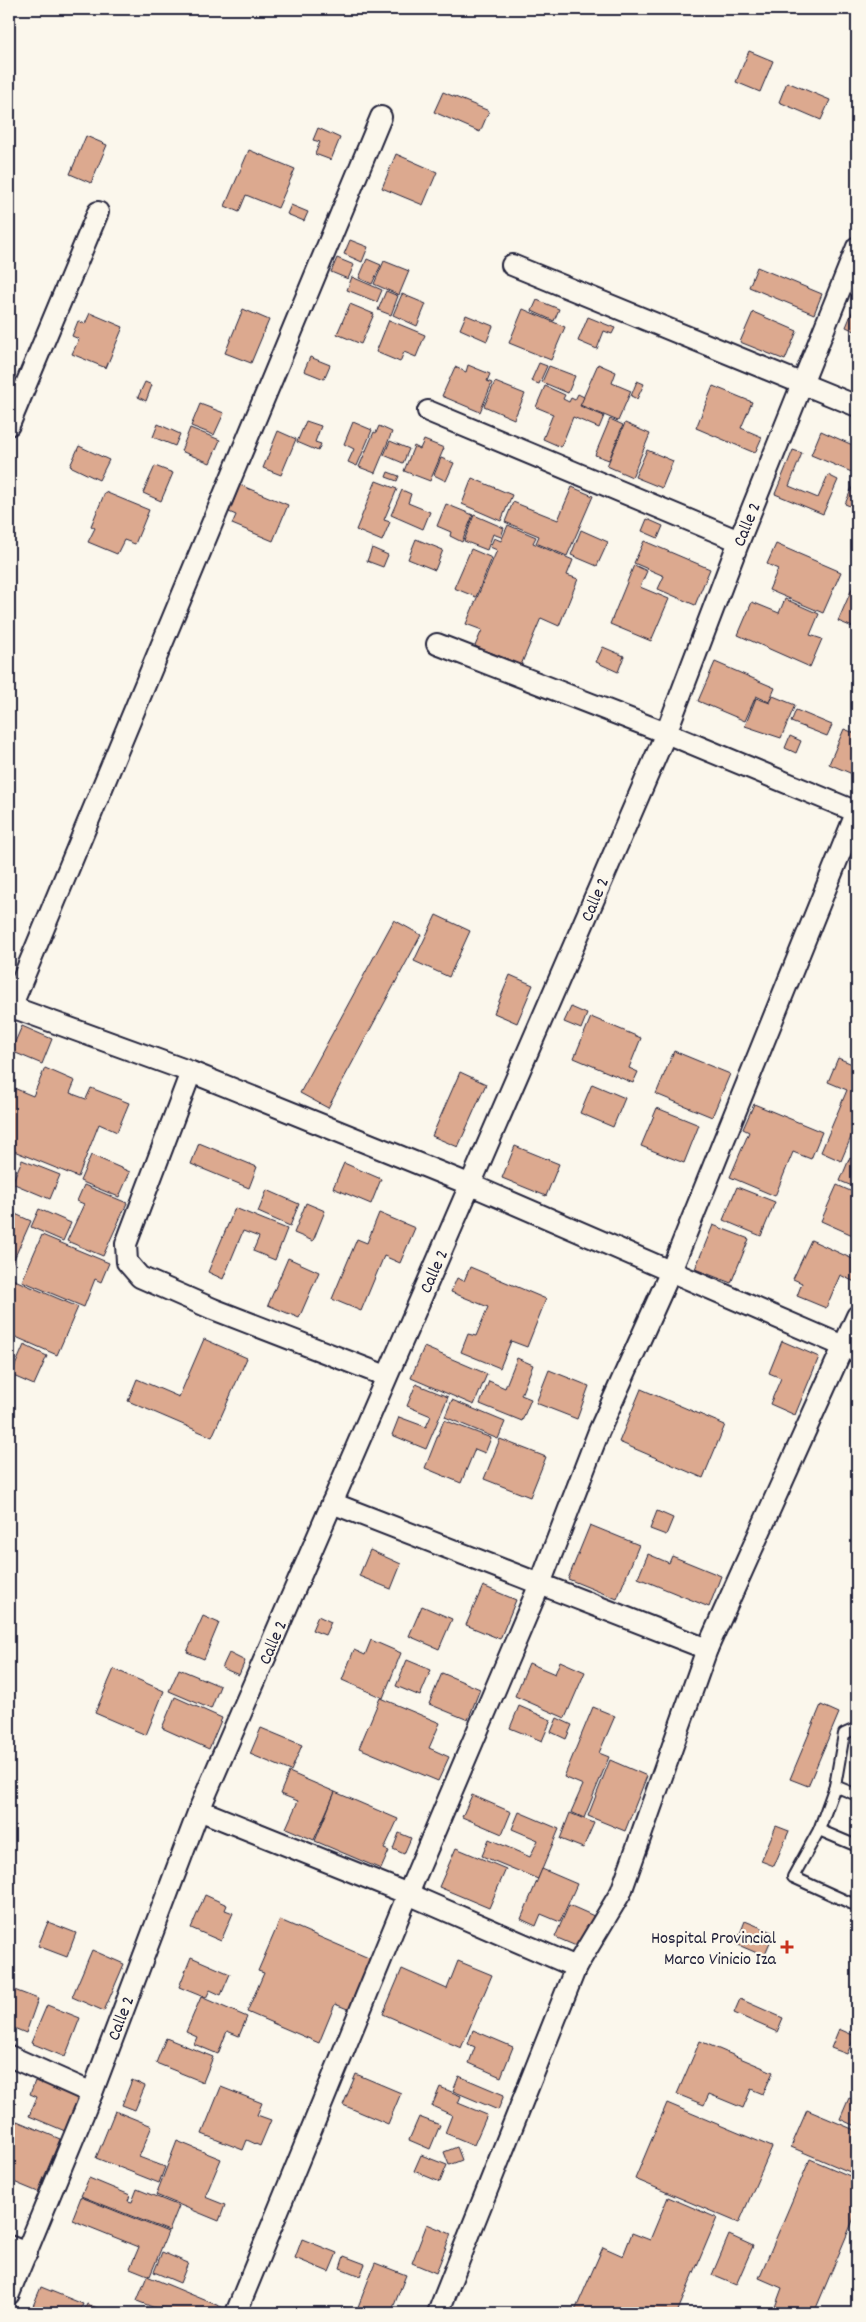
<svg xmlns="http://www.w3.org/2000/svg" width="866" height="2322" viewBox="0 0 866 2322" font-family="Dekko,sans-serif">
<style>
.building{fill:#dca98f;stroke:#22223b}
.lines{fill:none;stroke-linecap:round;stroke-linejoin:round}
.service-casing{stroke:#22223b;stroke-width:14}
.minor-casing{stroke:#22223b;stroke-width:24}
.service{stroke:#fbf7ec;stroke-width:10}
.minor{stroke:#fbf7ec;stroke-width:20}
.poi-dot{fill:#c8321e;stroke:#fbf7ec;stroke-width:2}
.labels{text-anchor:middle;stroke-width:4.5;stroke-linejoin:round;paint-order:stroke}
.street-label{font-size:18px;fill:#22223b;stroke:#fbf7ec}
.poi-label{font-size:18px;fill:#22223b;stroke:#fbf7ec;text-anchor:end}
</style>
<rect width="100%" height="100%" fill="#fbf7ec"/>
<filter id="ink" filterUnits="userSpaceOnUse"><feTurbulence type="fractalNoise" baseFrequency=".02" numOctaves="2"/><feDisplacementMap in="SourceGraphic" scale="10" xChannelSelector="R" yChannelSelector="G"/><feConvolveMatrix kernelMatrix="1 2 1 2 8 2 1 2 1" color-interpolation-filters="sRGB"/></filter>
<g filter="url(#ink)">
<g class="building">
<path d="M749,51l24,10 -13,31 -24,-10z"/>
<path d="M787,82l43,18 -9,20 -42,-18z"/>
<path d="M443,92l46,19 -9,21 -46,-20z"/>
<path d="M318,128l22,10 -9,22 -16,-6 5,-12 -7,-2z"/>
<path d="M86,136l21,9 -16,38 -21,-9z"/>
<path d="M249,150l46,19 -17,39 -32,-13 -7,17 -14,-6z"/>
<path d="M396,154l41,18 -14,33 -41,-17z"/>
<path d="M291,205l17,7 -4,9 -17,-7z"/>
<path d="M350,240l18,7 -6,15 -18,-8z"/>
<path d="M337,258l17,7 -6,14 -17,-7z"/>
<path d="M367,259l14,6 -9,19 -13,-6z"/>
<path d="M384,261l25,10 -10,24 -25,-11z"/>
<path d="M757,267l65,27 -8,20 -65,-27z"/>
<path d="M352,277l30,13 -5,12 -30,-12z"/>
<path d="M386,291l12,5 -7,19 -13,-5z"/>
<path d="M402,294l24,10 -9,22 -24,-11z"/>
<path d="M537,300l22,9 -5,12 -22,-10z"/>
<path d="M857,300v32l-11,-5z"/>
<path d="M350,304l24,10 -13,30 -24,-10z"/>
<path d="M243,309l26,11 -18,43 -26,-10z"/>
<path d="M523,309l42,18 -14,33 -42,-17z"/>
<path d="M753,312l44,19 -12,29 -45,-18z"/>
<path d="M90,313l33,14 -17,41 -34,-14 7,-15 -7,-3 6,-15 7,3z"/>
<path d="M466,315l27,11 -6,15 -27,-12z"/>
<path d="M588,317l27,11 -3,6 -8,-3 -7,18 -19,-8z"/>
<path d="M389,320l36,15 -9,22 -12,-5 -4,10 -24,-10z"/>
<path d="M310,357l20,8 -6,14 -20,-8z"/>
<path d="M539,363l8,3 -8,18 -8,-3z"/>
<path d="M598,364l18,8 -4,11 19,8 -13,30 -38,-16z"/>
<path d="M468,365l22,9 -3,7 5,2 -12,29 -38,-16 13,-29 11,5z"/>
<path d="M549,366l26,10 -7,17 -26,-11z"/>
<path d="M637,381l7,3 -7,15 -6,-3z"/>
<path d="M145,382l7,3 -6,16 -8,-4z"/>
<path d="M495,382l30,12 -11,25 -30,-13z"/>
<path d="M545,386l20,9 -2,4 6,3 2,-4 4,2 3,-6 6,3 -4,9 24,10 -5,12 -26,-11 -12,30 -18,-8 10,-25 -17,-7z"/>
<path d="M713,386l39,16 -11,26 21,9 -7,16 -59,-25z"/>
<path d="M200,404l24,9 -10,22 -23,-9z"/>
<path d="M610,419l13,6 -14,35 -14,-5z"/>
<path d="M306,421l15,5 -6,16 6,2 -3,7 -21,-9z"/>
<path d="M353,422l19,8 -15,36 -9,-4 6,-13 -10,-5z"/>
<path d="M625,423l25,11 -18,43 -25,-11z"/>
<path d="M158,424l22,10 -5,12 -22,-9z"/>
<path d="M379,426l13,6 -17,41 -16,-6 15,-35 2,1z"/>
<path d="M190,428l30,12 -10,23 -29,-12z"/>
<path d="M278,431l18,8 -15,36 -18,-7z"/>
<path d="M821,431l36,16v18l-3,8 -43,-18z"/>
<path d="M424,440l20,8 -14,33 -26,-10 10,-25 6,3z"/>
<path d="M390,441l19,8 -6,14 -19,-8z"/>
<path d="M79,446l30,14 -10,20 -29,-14z"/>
<path d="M647,450l26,11 -11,27 -27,-11z"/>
<path d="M793,450l9,3 -13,33 29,12 10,-23 10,5 -15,34 -48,-20z"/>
<path d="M441,458l13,5 -8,18 -12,-6z"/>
<path d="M155,466l18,7 -12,28 -18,-8z"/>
<path d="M388,472l11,4 -2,5 -11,-4z"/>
<path d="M857,476v33l-12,-5z"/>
<path d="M472,478l40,17 -11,26 -39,-17z"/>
<path d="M376,481l21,8 -13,31 6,2 -8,19 -26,-11z"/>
<path d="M240,485l48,20 -15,36 -41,-17 4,-9 -7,-3z"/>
<path d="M572,487l21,9 -26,60 -31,-13 3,-7 -34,-14 8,-20 45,18z"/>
<path d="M402,490l9,4 -3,9 22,9 -7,17 -32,-14z"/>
<path d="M105,492l44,18 -14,34 -11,-4 -7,14 -29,-12 7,-14 -4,-2z"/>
<path d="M446,504l27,11 -11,27 -12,-6 1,-4 -14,-6z"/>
<path d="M474,515l30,13 -3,9 -8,-3 -6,16 -23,-9z"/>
<path d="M647,519l16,7 -5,12 -16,-7z"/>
<path d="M508,525l28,12 -3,6 40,17 -6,15 11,4 -19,47 -18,-8 -20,47 -46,-19 7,-16 -16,-6 31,-74 -7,-3 4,-9 7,3z"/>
<path d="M581,530l27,12 -11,24 -26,-11z"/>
<path d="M416,539l27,11 -8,20 -27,-11z"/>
<path d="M644,541l66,28 -15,36 -37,-16 6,-13 -30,-13z"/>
<path d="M857,542v17l-5,-2z"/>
<path d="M776,544l65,28 -18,41 -54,-23 9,-21 -11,-5z"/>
<path d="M372,548l16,7 -5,12 -16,-6z"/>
<path d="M471,549l21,9 -16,39 -22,-9z"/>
<path d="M634,565l13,6 -7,16 29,12 -18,42 -41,-17z"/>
<path d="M857,577v45l-2,6 -17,-7z"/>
<path d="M785,599l34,15 -9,21 12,4 -12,28 -72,-32 14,-33 27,11z"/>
<path d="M603,647l21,9 -6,16 -22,-10z"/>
<path d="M715,662l60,26 -6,14 -13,-6 -11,25 -47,-20z"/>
<path d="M773,696l22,9 -14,33 -36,-12 11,-28 14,5z"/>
<path d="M796,710l36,15 -5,11 -36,-14z"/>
<path d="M844,729l13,5v42l-28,-12z"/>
<path d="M790,736l11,5 -5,12 -11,-5z"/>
<path d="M436,915l34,16 -21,46 -35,-16z"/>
<path d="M394,920l27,15 -93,173 -28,-15z"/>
<path d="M510,975l23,10 -16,38 -23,-10z"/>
<path d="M571,1007l16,7 -6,15 -17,-7z"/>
<path d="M591,1017l50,21 -12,30 9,4 -5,11 -59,-25z"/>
<path d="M22,1026l30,13 -10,25 -31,-13z"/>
<path d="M674,1051l56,23 -18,43 -56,-23z"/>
<path d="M838,1058l19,8v57l-16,38 -20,-9 26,-62 -19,-8z"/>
<path d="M45,1068l30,13 -5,12 16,6 5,-11 38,15 -12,29 -18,-8 -21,53 -69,-28v-63l24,10z"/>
<path d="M460,1072l26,12 -28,63 -26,-11z"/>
<path d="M592,1084l33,14 -12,29 -33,-14z"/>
<path d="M754,1104l68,28 -11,27 -18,-7 -18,44 -45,-19 19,-45 -6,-3z"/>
<path d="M657,1108l42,17 -15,38 -43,-17z"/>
<path d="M199,1143l58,24 -8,21 -58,-24z"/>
<path d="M515,1146l44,18 -13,32 -44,-18z"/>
<path d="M91,1155l39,17 -11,25 -39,-16z"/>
<path d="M850,1157l7,3v28l-17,-7z"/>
<path d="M22,1160l38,15 -10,24 -38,-16z"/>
<path d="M344,1163l37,16 -10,25 -38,-16z"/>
<path d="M84,1185l43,18 -24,53 -36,-15 17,-37 -7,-3z"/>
<path d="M837,1185l20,9v43l-36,-16z"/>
<path d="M737,1187l38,15 -14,34 -38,-16z"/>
<path d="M267,1190l32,14 -9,22 -32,-14z"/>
<path d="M306,1203l19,8 -12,30 -19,-8z"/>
<path d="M235,1208l52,21 -12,31 -22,-9 6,-14 -16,-6 -20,48 -15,-7z"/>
<path d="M39,1209l32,14 -8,18 -32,-14z"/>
<path d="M13,1213l18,8 -21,47 -1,-44z"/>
<path d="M379,1213l36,15 -15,35 -16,-7 -23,55 -29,-12 25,-60 10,4z"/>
<path d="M713,1225l36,14 -18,44 -36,-14z"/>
<path d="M42,1235l67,28 -8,19 -6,-3 -11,28 -62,-26z"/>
<path d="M811,1240l46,21v22l-17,-8 -14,33 -29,-12 5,-13 -9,-4z"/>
<path d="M288,1258l31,14 -20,46 -31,-13z"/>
<path d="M470,1267l76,32 -19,48 -16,-6 -11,27 -39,-16 7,-18 8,2 12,-29 -37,-15 6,-14 7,3z"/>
<path d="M10,1278l68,29 -21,48 -48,-21z"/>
<path d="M204,1339l43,19 -35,79 -84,-36 9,-22 42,18z"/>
<path d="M782,1341l37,16 -24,58 -25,-11 11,-26 -12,-5z"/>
<path d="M24,1345l23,11 -13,29 -23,-10z"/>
<path d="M424,1347l63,27 -13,31 -63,-27z"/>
<path d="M517,1358l16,7 -12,30 10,4 -9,22 -42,-17 9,-23 16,7z"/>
<path d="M549,1370l40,16 -12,33 -41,-16z"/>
<path d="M416,1384l32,13 -22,52 -34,-14 7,-18 27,10 5,-11 -24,-10z"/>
<path d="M641,1389l84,36 -22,53 -84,-36z"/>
<path d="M452,1400l53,22 -7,17 -53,-22z"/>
<path d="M444,1420l47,18 -6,15 -10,-4 -14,34 -36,-15z"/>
<path d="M500,1439l46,18 -16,40 -46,-18z"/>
<path d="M657,1511l16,7 -7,17 -16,-6z"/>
<path d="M590,1525l49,20 -22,54 -49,-20z"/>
<path d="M370,1550l31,14 -10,25 -32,-13z"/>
<path d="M648,1554l21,9 3,-7 49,20 -12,31 -71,-29z"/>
<path d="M483,1586l33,14 -16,39 -34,-14z"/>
<path d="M422,1606l30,13 -13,30 -30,-13z"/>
<path d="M203,1616l16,7 -15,36 -17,-7z"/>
<path d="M318,1616l13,6 -6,13 -13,-5z"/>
<path d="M371,1640l30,13 -18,45 -41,-18 12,-30 11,5z"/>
<path d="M229,1653l16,8 -6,14 -17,-7z"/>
<path d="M407,1660l24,10 -11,26 -24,-10z"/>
<path d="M560,1661l25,11 -20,46 -50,-22 14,-33 26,11z"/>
<path d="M114,1669l50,22 -18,44 -51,-22z"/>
<path d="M179,1669l41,17 -9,23 -42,-18z"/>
<path d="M442,1673l38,16 -12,31 -39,-16z"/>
<path d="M175,1697l47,21 -13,31 -47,-21z"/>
<path d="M380,1698l60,25 -11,25 20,9 -11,24 -79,-33z"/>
<path d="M821,1705l18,8 -31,73 -18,-7z"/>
<path d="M519,1706l32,14 -9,21 -32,-13z"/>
<path d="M593,1707l22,9 -16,37 10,4 -25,61 -13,-6 12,-27 -19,-8z"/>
<path d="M557,1718l15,7 -6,14 -15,-7z"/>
<path d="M261,1728l41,17 -11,26 -41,-17z"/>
<path d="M610,1760l37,16 -22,55 -37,-15z"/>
<path d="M289,1772l46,20 -21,48 -28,-12 12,-27 -18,-7z"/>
<path d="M335,1792l63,27 -14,30 5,2 -8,18 -66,-28z"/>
<path d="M472,1795l39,17 -9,22 -40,-17z"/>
<path d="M519,1812l40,17 -21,50 -56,-23 7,-17 41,18 8,-17 -26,-11z"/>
<path d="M570,1813l24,10 -11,25 -23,-9z"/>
<path d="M776,1826l13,5 -15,35 -13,-5z"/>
<path d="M399,1833l12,5 -7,16 -11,-5z"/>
<path d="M456,1848l50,21 -17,39 -50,-21z"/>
<path d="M542,1869l35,15 -17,38 -19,-8 -5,12 -15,-7z"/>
<path d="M205,1895l22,10 -2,5 8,3 -12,28 -30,-13z"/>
<path d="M569,1905l25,11 -13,32 -26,-11z"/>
<path d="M280,1920l91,39 -21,51 -15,-6 -16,39 -72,-31 17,-39 -6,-2z"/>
<path d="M745,1921l29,12 -10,23 -28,-12z"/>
<path d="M48,1922l28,11 -9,24 -29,-11z"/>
<path d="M92,1950l32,14 -20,47 -32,-14z"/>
<path d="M191,1957l39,17 -9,21 -11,-5 -4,8 -27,-11z"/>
<path d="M458,1961l34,14 -31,73 -78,-34 19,-45 45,20z"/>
<path d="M9,1988l29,11 -12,34 -17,-7z"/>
<path d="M201,1997l46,20 -8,19 -12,-5 -9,23 -24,-10 3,-7 -11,-5z"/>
<path d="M740,1999l43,19 -6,14 -43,-19z"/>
<path d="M47,2005l33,13 -15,39 -34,-14z"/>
<path d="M839,2029l16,7 -8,18 -16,-6z"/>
<path d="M473,2030l40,17 -12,30 -32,-14 6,-16 -7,-3z"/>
<path d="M166,2038l47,19 -10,25 -47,-19z"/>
<path d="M700,2041l73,31 -10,22 -12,-5 -8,19 -34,-14 -5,11 -27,-11z"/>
<path d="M356,2074l45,19 -13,31 -45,-19z"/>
<path d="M459,2076l45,19 -6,15 -45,-19z"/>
<path d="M45,2078l36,15 -16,38 -36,-15 8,-19 -7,-3 5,-13 7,3z"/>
<path d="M132,2080l13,6 -10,24 -13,-5z"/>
<path d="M221,2087l41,16 -5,12 14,5 -11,26 -13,-6 -4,10 -41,-16z"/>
<path d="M440,2087l21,9 -3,7 29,12 -13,30 -29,-12 7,-18 -20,-9z"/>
<path d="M849,2098l8,3v26l-17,-8z"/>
<path d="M667,2103l105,44 -33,76 -104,-44z"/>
<path d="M807,2110l50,21v44l-66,-28z"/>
<path d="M115,2111l37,15 -13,31 26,10 -6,16 -63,-25z"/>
<path d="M419,2117l21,8 -10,24 -21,-9z"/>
<path d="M17,2121l43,18 -22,53 -29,-12v-39z"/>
<path d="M177,2141l44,18 -16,38 20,8 -6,16 -63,-26z"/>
<path d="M457,2147l5,13 -13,5 -5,-13z"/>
<path d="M421,2155l26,10 -7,17 -26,-11z"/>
<path d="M810,2159l47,20v32l-43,102h-24l-15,-6 7,-19 -23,-10z"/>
<path d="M89,2178l41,17 -2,6 4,1 5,-13 42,17 -10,25 -88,-35z"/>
<path d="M81,2197l87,35 -18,44 -20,-8 9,-21 -67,-27z"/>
<path d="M668,2197l49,21 -40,95h-103l29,-66 20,9 9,-23 18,7z"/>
<path d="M427,2224l24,10 -15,39 -24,-10z"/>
<path d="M729,2235l24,11 -17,39 -24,-10z"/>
<path d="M302,2239l35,14 -8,19 -34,-14z"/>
<path d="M162,2252l26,11 -8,20 -26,-11z"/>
<path d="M344,2256l21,8 -5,12 -20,-8z"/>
<path d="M375,2263l31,12 -15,38h-49l2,-6 12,5z"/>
<path d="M147,2276l84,35 -1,2h-62l-31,-12z"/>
<path d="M41,2287l42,17 -4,9h-49z"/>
<path d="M87,2304l13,5 -1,4h-16z"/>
</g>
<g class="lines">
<g class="service-casing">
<g id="service">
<path d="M857,1728l-13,6 -9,52 -16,44 -26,47 64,29"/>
<path d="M835,1786l22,9"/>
<path d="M819,1830l38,16"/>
</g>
</g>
<g class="minor-casing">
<g id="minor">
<path d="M512,265l345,141"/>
<path d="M428,411l311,130"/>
<path d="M9,425l89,-213"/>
<path d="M437,644l229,89 191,79"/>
<path d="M9,1006l182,66 280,113 386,167"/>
<path d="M9,1012l372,-895"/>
<path d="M191,1072l-65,172 1,18 13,15 73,32 173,67"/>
<path d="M332,1503l375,146"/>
<path d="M199,1810l209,84 168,73 45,-75 86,-243 150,-333"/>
<path d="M9,2056l83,37"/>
<path d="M9,2246l18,7"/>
<path d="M9,2294l83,-201 107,-283 467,-1077 73,-192 118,-294"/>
<path d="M236,2313l172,-419 132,-310 59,-153 72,-160 186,-460"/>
<path d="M438,2313l138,-346"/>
</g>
</g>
<use href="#service" class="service"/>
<use href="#minor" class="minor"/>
</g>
</g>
<path class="poi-dot" d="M784.5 1939.5h5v5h5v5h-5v5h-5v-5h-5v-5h5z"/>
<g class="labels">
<g class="street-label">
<text transform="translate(746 524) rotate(-68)" y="6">Calle 2</text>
<text transform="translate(594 899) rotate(-67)" y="6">Calle 2</text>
<text transform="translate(433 1271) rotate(-66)" y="6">Calle 2</text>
<text transform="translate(272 1642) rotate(-67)" y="6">Calle 2</text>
<text transform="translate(120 2018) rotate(-69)" y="6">Calle 2</text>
</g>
<g class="poi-label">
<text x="776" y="1943">Hospital Provincial<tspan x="776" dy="21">Marco Vinicio Iza</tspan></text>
</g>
</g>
<rect width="866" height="2322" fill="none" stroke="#fbf7ec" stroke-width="30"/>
<rect x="15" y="15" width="836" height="2292" fill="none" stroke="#22223b" stroke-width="2" filter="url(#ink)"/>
</svg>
